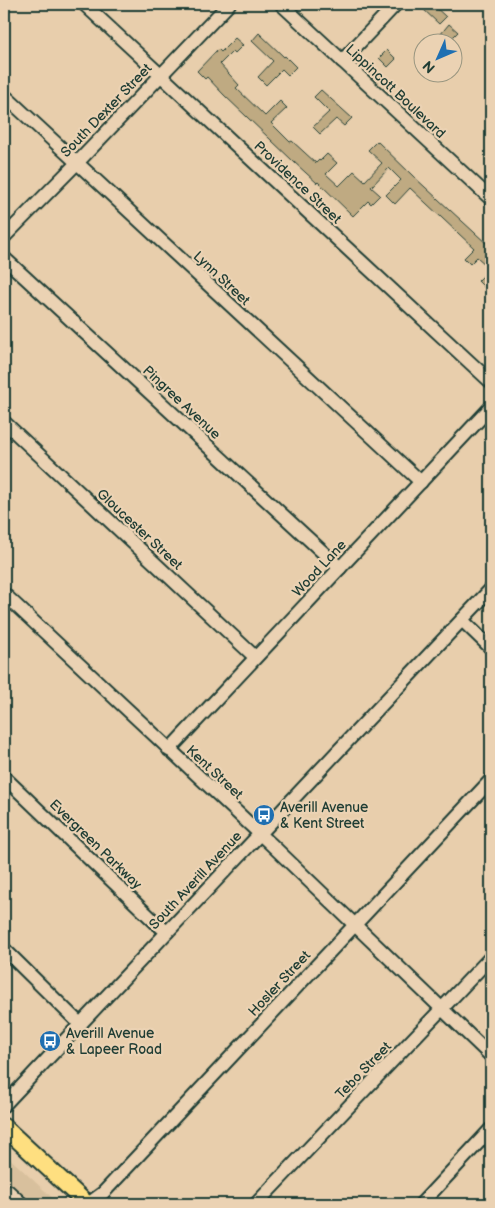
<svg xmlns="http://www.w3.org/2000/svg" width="495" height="1208" viewBox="0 0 495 1208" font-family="'Balsamiq Sans',sans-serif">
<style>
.built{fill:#d8c09d}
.building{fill:#bfaa82;stroke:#1f3d34}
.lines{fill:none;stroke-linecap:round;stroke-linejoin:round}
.minor-casing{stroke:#1f3d34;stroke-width:16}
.major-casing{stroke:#1f3d34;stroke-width:20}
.minor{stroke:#ebd2b3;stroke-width:12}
.major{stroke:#fedf80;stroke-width:16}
.labels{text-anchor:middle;stroke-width:4.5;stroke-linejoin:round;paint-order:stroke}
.street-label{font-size:14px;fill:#1f3d34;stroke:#ebd2b3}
.poi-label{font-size:14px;fill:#1f3d34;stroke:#ebd2b3;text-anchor:start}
</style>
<rect width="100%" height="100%" fill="#e8ceac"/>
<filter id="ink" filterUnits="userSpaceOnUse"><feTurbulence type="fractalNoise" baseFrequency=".02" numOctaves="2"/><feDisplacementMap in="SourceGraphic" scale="10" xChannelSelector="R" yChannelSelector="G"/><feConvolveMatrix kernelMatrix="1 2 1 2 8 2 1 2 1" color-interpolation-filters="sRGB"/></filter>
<g filter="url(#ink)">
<path class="built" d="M4,1153l55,51h-55z"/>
<g class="building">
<path d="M426,4h6l14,13 -7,7 -17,-16z"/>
<path d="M449,24l9,8 -10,10 -8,-7z"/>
<path d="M259,33l25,24 1,-1 11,11 -8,8 -6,-6 -16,16 -8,-8 15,-16 -21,-20z"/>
<path d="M235,38l8,7 -9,9 -2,-2 -12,12 19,21 -3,3 29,28 15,-15 7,7 -16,15 19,19 2,-1 24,22 3,-3 1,1 7,-7 10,9 -11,11 13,12 15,-15 11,10 17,-18 -14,-13 9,-9 36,35 74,68 4,-4v23l-4,3 -10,-9 -7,7 -6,-6 10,-10 -64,-60 -15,16 -9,-9 15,-15 -12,-12 -18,19 9,8 -9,9 -3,-3 -15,15 -35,-34 -1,1 -23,-21 -70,-67 -17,-18 -2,2 -8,-8 21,-22 3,3z"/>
<path d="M387,50l9,9 -8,8 -9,-9z"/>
<path d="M321,90l31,28 -8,8 -8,-7 -16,15 -7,-7 16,-15 -15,-15z"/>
<path d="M485,274l6,6v3l-6,5 -7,-7z"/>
</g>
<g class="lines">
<g class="minor-casing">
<g id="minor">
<path d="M84,4l407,378"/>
<path d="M281,4l210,195"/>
<path d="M342,61l54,-57"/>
<path d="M4,95l417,387"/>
<path d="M4,237l73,-74 152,-159"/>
<path d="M4,258l336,310"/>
<path d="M4,422l251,235"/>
<path d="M4,594l270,253 217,209"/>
<path d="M462,620l29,28"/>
<path d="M169,750l322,-343"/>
<path d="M4,777l151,145 12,10"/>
<path d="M4,949l76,75"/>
<path d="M4,1105l487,-516"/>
<path d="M4,1196l4,-5 14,13"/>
<path d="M88,1204l15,-11 388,-413"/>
<path d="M256,1204l235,-247"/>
<path d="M421,1204l70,-75"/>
</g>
</g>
<g class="major-casing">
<path id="major" d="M4,1127l83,77"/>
</g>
<use href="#minor" class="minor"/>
<use href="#major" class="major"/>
</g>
</g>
<defs>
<g id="bus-disc" transform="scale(1.125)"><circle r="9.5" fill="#1f6fb2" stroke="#ebd2b3"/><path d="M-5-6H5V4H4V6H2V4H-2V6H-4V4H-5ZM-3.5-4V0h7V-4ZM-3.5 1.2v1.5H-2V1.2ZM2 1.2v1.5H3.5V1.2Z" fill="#fff"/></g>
</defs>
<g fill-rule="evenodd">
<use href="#bus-disc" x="264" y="815"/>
<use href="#bus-disc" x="50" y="1041"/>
</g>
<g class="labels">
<g class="street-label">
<text transform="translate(396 91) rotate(43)" y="5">Lippincott Boulevard</text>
<text transform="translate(106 110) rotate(-46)" y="5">South Dexter Street</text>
<text transform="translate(298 182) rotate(43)" y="5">Providence Street</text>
<text transform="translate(222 278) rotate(43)" y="5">Lynn Street</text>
<text transform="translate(182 402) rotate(43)" y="5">Pingree Avenue</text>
<text transform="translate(140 529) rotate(43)" y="5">Gloucester Street</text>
<text transform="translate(319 568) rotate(-47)" y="5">Wood Lane</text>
<text transform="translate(215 772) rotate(43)" y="5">Kent Street</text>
<text transform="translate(96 844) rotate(44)" y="5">Evergreen Parkway</text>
<text transform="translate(195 880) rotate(-47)" y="5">South Averill Avenue</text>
<text transform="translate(279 983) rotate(-47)" y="5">Hosler Street</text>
<text transform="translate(363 1070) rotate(-46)" y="5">Tebo Street</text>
</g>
<g class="poi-label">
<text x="280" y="812">Averill Avenue<tspan x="280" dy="16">&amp; Kent Street</tspan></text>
<text x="66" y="1038">Averill Avenue<tspan x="66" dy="16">&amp; Lapeer Road</tspan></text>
</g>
</g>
<rect width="495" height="1208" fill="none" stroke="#ebd2b3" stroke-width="20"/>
<rect x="10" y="10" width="475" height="1188" fill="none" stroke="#1f3d34" stroke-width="2" filter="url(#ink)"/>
<g transform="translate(438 58) rotate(225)"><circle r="24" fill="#ebd2b3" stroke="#999680"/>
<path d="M0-4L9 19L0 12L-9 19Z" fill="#1f6fb2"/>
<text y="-8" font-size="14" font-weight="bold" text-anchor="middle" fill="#1f3d34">N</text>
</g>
</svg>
